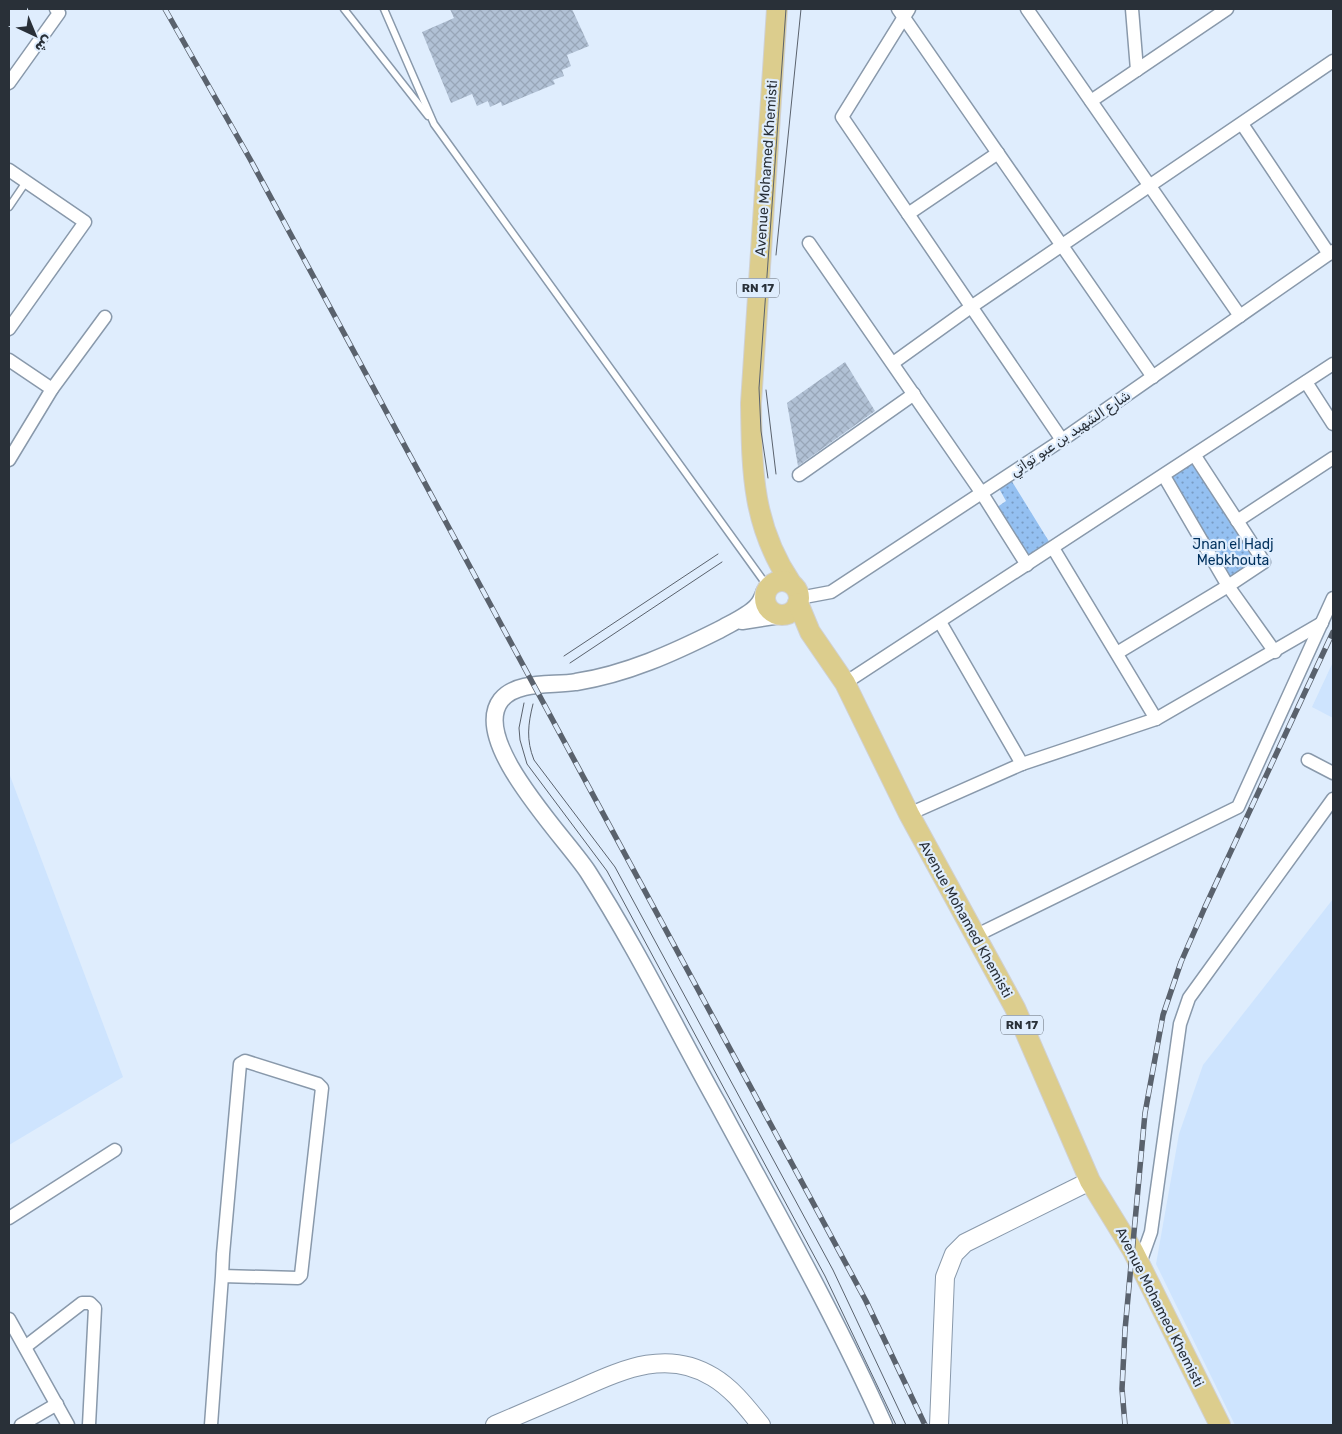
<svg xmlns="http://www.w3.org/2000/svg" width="1342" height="1434" viewBox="0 0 1342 1434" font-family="Rubik,'Noto Naskh Arabic',sans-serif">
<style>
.built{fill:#cee4fe}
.park{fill:url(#park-dots)}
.building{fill:url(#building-cross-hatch)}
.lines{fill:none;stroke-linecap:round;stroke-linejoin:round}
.service-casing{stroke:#8999ab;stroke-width:9}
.minor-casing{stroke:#8999ab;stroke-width:15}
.tertiary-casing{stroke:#8999ab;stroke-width:19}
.secondary-casing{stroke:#8999ab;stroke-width:20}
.primary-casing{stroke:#d0d1d3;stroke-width:22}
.service{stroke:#fff;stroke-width:6}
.minor{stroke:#fff;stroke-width:12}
.tertiary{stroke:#fff;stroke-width:16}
.secondary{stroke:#fff;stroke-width:18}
.primary{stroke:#dccd8d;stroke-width:20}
.tram{stroke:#5a626d;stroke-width:1}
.rail-casing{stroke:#5a626d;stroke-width:5.5}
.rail{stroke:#dfedfd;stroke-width:4;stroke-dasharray:11;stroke-linecap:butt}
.labels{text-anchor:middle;stroke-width:4.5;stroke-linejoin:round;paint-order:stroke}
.shield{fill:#dfedfd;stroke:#606973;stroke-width:1}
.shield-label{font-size:12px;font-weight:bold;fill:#293038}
.street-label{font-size:14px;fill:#293038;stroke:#dfedfd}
.park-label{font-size:14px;fill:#00315d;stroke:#dfedfd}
</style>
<defs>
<pattern id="park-dots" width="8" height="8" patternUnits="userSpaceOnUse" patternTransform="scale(1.25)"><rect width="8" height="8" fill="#94c0f1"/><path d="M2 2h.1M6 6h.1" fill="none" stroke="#799cc4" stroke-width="1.8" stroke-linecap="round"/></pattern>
<pattern id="building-cross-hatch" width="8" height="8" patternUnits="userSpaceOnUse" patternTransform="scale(1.25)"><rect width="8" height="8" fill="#b1c1d5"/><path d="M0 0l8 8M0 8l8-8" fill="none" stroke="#98a6b8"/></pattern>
</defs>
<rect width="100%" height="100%" fill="#dfedfd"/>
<g class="built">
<path d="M1333,662v56l-21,-11z"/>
<path d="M9,773l114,304 -114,68z"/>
<path d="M1333,899v526h-98l-79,-161 23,-130 24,-69z"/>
</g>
<g class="park">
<path d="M1195,456l69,106 -36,24 -64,-110z"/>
<path d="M1008,475l45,73 -26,17 -34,-55 13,-9 -10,-18z"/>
</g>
<g class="building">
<path d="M450,9h122l17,37 -22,9 4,11 -9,4 2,6 -11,4 2,4 -53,22 -1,-4 -11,5 -2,-6 -11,5 -5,-12 -21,9 -29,-71 32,-14z"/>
<path d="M845,362l30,49 -77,55 -11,-63z"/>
</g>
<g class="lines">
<g class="service-casing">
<g id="service">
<path d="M344,9l84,107"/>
<path d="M384,9l50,115 334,463"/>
<path d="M9,207l17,-25"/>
</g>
</g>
<g class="minor-casing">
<g id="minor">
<path d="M898,9l255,368"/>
<path d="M909,9l-67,108 220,323"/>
<path d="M1027,9l213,307"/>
<path d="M1132,9l5,61"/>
<path d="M9,83l50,-70 -3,-4"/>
<path d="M1091,101l136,-92"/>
<path d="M1242,124l87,130"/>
<path d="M9,170l76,52 -76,107"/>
<path d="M908,214l90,-61"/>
<path d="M809,243l172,249 46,73"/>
<path d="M9,360l43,29"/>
<path d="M893,363l78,-56 362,-246"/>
<path d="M1306,382l27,42"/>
<path d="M9,460l43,-71 53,-72"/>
<path d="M799,475l115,-81"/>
<path d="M1164,476l64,110 47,66"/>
<path d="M1237,521l96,-63"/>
<path d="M1053,548l103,171"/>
<path d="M799,598l32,-6 231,-152 271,-189"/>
<path d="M940,622l82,142"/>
<path d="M1117,653l111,-67 36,-24 -69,-106"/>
<path d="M845,683l488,-319"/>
<path d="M1308,760l25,13"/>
<path d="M909,814l113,-50 134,-45 166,-96"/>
<path d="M975,936l263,-129 95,-209"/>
<path d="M9,1218l106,-68"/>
<path d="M1140,1263l11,-31 29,-208 9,-26 144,-199"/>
<path d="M9,1319l59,106"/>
<path d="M25,1347l57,-44h8l5,5 -6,117"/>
<path d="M21,1425l36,-21"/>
<path d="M211,1425l11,-149 1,-22 17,-190 5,-3 73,23 4,4 -21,187 -3,3 -76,-2"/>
</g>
</g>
<g class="tertiary-casing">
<g id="tertiary">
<path d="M765,591c-2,5 -4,11 -8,15 -9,10 -26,17 -38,24 -46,23 -92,44 -143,52 -22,4 -59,-2 -75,18 -32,41 65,138 87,172 48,75 87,155 130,232 57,106 117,211 166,321"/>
<path d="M742,621l38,-6"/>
</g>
</g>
<g class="secondary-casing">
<g id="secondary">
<path d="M495,1425c26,-11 51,-22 77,-33 46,-20 93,-45 141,-15 20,12 34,31 48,48"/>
<path d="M939,1425l6,-148 9,-23 11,-11 125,-62"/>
</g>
</g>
<g class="primary-casing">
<g id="primary">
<path d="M777,9l-26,394c1,68 1,122 40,180"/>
<circle cx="782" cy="598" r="17"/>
<path d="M798,603l12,29 35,51 64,131 106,194 75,173 43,70 87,174"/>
</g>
</g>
<use href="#service" class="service"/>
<use href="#minor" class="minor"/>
<use href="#tertiary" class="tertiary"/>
<use href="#secondary" class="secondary"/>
<use href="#primary" class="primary"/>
<g class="tram">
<path d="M776,255l25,-246"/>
<path d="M766,390l10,84"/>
<path d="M768,478l-7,-47 -2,-43 27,-379"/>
<path d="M564,656l154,-102"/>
<path d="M570,663l152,-101"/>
<path d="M524,703l-5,25 1,12 7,24 80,107 218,405 71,149"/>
<path d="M533,704c-5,20 -7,36 1,56l81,107 218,403 73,155"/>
</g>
<g class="rail-casing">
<g id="rail">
<path d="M165,9l85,150 616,1142 59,124"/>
<path d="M1125,1425l-3,-36 3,-59 20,-217 18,-98 18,-53 24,-55 128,-275"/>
</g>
</g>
<use href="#rail" class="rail"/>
</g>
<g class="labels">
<g class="shield">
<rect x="737" y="278.5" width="42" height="19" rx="4"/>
<rect x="1001" y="1015.5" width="42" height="19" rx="4"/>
</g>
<g class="shield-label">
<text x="758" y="292">RN 17</text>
<text x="1022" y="1029">RN 17</text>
</g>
<g class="street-label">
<text transform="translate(766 168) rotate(-86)" y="5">Avenue Mohamed Khemisti</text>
<text transform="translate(1070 433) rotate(-34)" y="5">شارع الشهيد بن عبو تواتي</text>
<text transform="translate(966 919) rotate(61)" y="5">Avenue Mohamed Khemisti</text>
<text transform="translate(1160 1307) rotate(63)" y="5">Avenue Mohamed Khemisti</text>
</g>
<g class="park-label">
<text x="1233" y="549">Jnan el Hadj<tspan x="1233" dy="16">Mebkhouta</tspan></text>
</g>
</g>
<rect width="1342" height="1434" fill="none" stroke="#293038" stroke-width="20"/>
<g transform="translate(35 35) rotate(136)" stroke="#dfedfd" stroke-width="4" paint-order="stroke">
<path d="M0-4L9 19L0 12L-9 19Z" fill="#293038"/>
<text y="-8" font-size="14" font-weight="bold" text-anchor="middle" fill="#293038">ش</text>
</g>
</svg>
